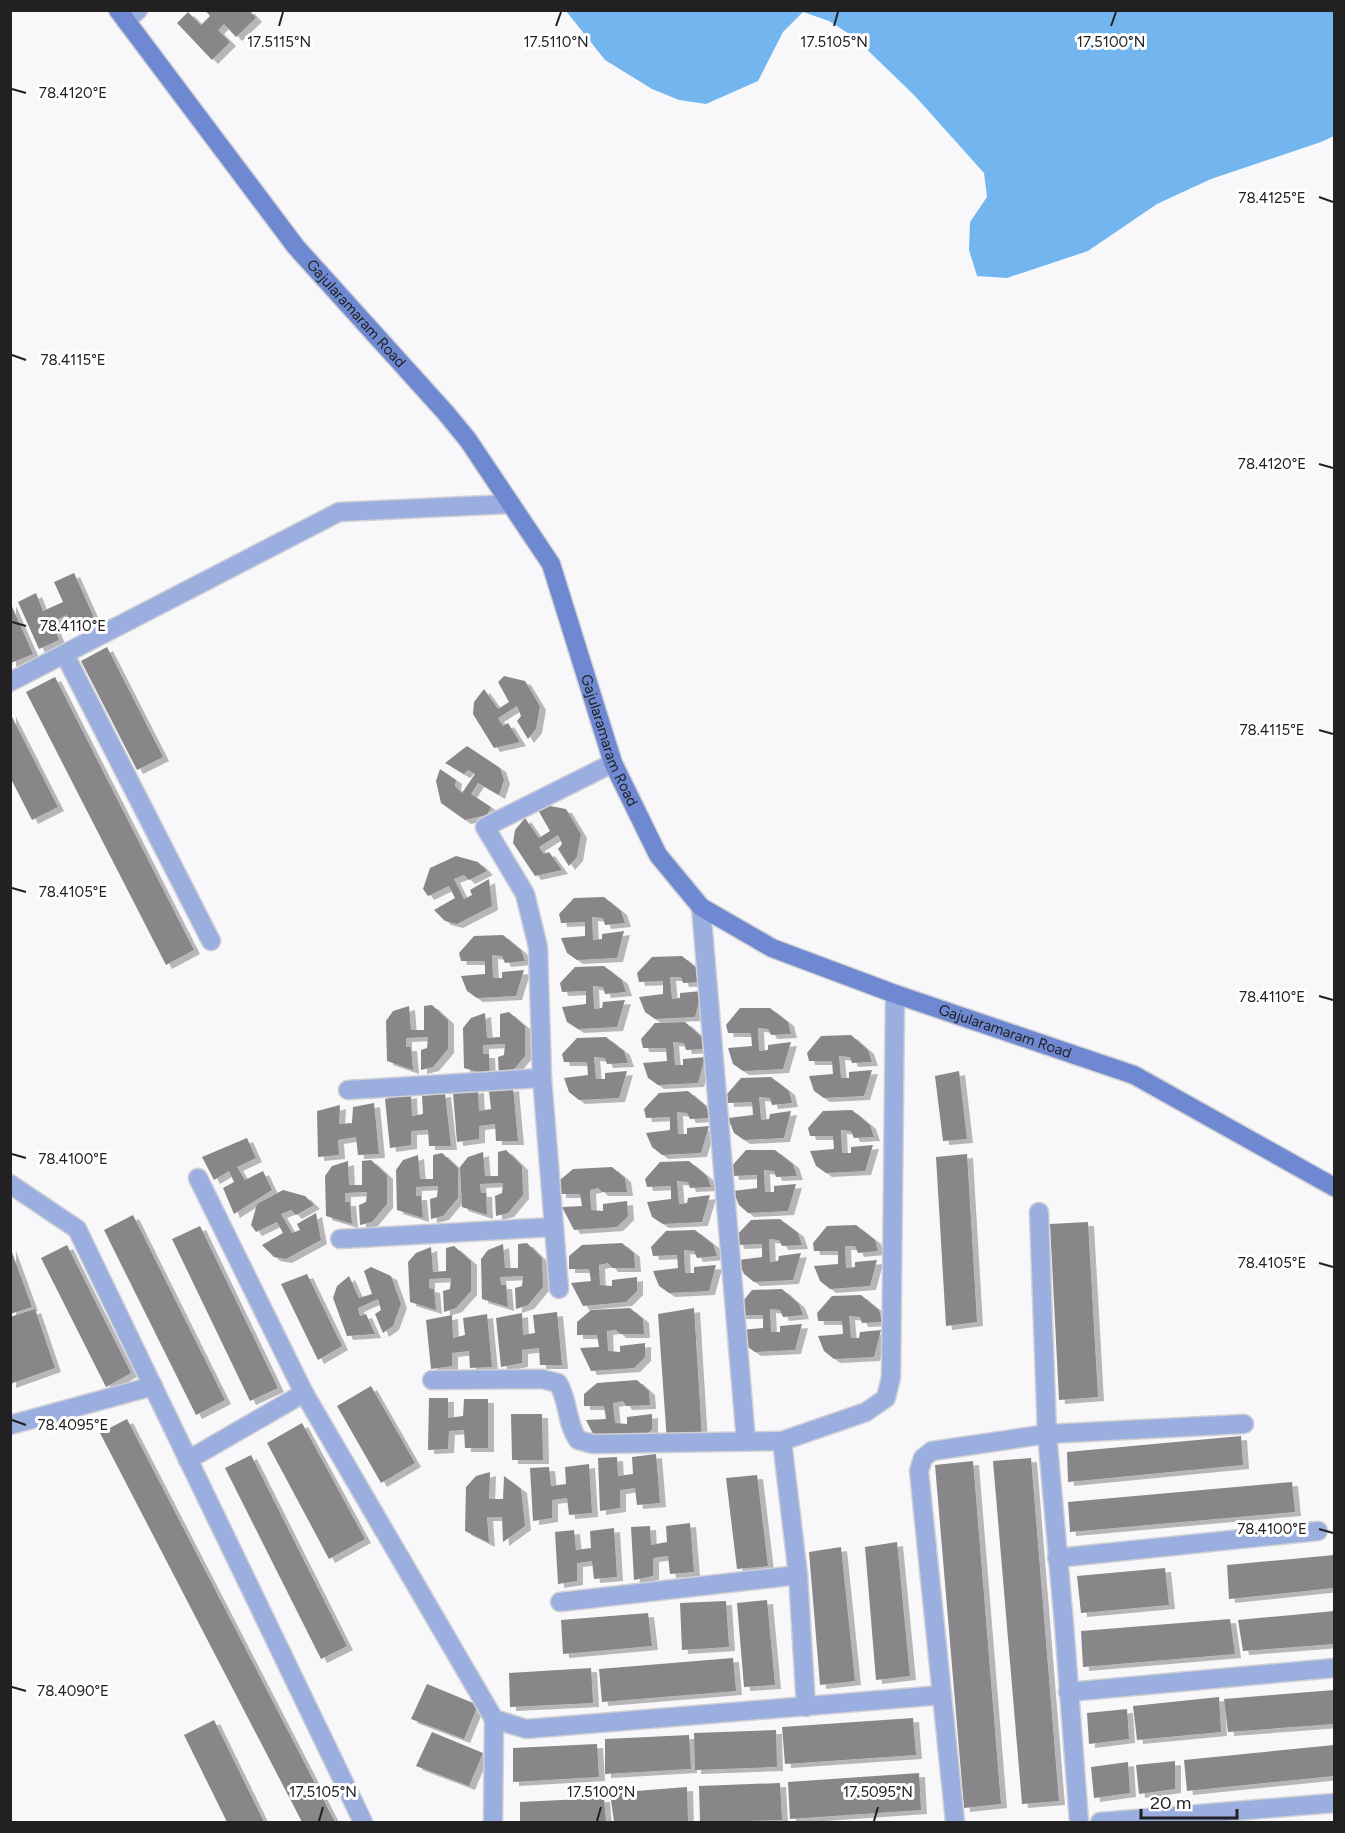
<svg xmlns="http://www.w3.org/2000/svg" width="1345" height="1833" viewBox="0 0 1345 1833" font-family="Figtree,sans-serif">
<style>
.water{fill:#73b6ef}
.building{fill:#888689;filter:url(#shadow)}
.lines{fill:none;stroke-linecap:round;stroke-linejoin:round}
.minor-casing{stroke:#d1d1d4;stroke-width:21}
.secondary-casing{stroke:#d1d1d4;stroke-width:21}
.minor{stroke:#9baee0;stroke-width:18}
.secondary{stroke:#6e89d1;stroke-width:18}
.ticks{fill:none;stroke:#212122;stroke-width:2}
.labels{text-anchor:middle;stroke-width:6;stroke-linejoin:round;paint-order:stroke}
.street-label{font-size:15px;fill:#212122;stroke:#fff}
.ticks-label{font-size:15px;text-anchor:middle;fill:#212122;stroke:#fff;stroke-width:6;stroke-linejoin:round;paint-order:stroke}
</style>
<defs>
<filter id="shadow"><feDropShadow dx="6" dy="4" stdDeviation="0" flood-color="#0004"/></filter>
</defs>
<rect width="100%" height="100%" fill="#f8f8fb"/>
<path class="water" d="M566,11h768v125l-13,6 -110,37 -54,25 -69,47 -81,27 -30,-2 -8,-26 1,-28 17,-25 -3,-24 -69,-77 -61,-59 -25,-16 -26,-9 -20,20 -25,49 -52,23 -27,-4 -27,-11 -47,-29z"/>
<g class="building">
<path d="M205,10h44l7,8 -20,19 -12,-13 -6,6 12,12 -18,18 -35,-37 11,-11 13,13 9,-9z"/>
<path d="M74,573l22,49 -22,10 -7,-17 -15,7 7,18 -20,9 -21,-47 18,-9 7,18 20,-9 -9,-20z"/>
<path d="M10,602l23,52 -22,9 -1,-1z"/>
<path d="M107,647l56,110 -26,13 -56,-109z"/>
<path d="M504,676l21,5 15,25 -4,23 -8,10 -11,-18 4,-5 -4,-10 -19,12 5,8 5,-3 12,19 -26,6 -21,-34 1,-12 10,-13 14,20 11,-7 -11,-20z"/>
<path d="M55,677l139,273 -28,15 -140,-273z"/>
<path d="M10,713l48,94 -26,13 -22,-43z"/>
<path d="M467,746l33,22 4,12 -5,15 -21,-12 -7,11 20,13 -4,8 -22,5 -24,-17 -5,-22 4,-12 16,11 -1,6 7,7 13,-19 -7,-4 -4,4 -19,-11z"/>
<path d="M545,805l21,4 15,25 -4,23 -8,9 -11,-17 4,-5 -4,-9 -19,12 5,7 5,-2 13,18 -27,6 -22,-33 2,-13 10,-12 14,20 11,-7 -12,-21z"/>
<path d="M456,856l22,6 9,9 -18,9 -5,-5 -10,4 10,20 8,-4 -2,-5 19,-11 3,27 -35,18 -12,-3 -11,-11 21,-12 -6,-12 -21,10 -5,-7 7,-21z"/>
<path d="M604,897l17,14 4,12 -20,2 -2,-7 -11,-1 1,23 9,-1v-5l22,-3 -7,27 -40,2 -10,-7 -6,-15 24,-2v-14l-24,1 -2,-9 15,-16z"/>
<path d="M503,935l18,15 4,11 -20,2 -3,-7 -10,-1 1,23h9v-6l22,-2 -8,26 -39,2 -10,-7 -6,-15 24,-2v-13h-24l-2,-8 15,-17z"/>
<path d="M682,956l17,14 4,12 -20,1 -2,-6h-11l2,22 8,-1v-5l22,-2 -7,26 -40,2 -10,-7 -6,-15 24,-3v-13l-24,1 -2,-9 15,-16z"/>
<path d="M604,966l18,14 4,12 -21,2 -2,-7 -10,-1 1,23 8,-1 1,-6 22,-2 -8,27 -39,2 -11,-7 -5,-15 24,-3v-13l-24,1 -2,-9 15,-16z"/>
<path d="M432,1005l16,15v29l-15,18 -12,3v-20l6,-2 1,-11 -22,1v9h5l2,23 -26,-9 -1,-40 7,-10 16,-5 2,24h13v-24z"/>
<path d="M740,1008h30l18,14 3,12 -20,1 -3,-6 -10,-1 1,23 9,-1v-5l23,-3 -8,27 -40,2 -10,-7 -5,-16 24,-2 -1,-13h-23l-2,-8z"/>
<path d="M509,1012l16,14v30l-15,18 -11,3 -1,-20 6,-2 1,-11 -22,1v9h6l1,22 -26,-8 -1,-40 8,-10 14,-5 2,25 13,-1v-23z"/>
<path d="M685,1022l17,15 4,12 -20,1 -2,-7 -11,-1 2,23h8v-6l22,-2 -7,26 -40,2 -10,-7 -5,-15 24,-2 -1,-13h-23l-2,-9 14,-16z"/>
<path d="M851,1035l17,15 4,12 -20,1 -2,-6 -11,-1 2,22h8v-6l23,-2 -8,26 -40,2 -10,-7 -5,-15 24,-2 -1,-13h-23l-2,-8 14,-17z"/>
<path d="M606,1037l18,14 4,12 -21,1 -2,-6 -11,-1 2,22h9v-6l22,-2 -8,27 -40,2 -10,-8 -5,-14 24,-3 -1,-13h-23l-2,-8 15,-16z"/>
<path d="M959,1071l8,68 -24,2 -8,-65z"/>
<path d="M771,1077l18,14 3,12 -20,2 -2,-7 -11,-1 2,23 8,-1 1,-5 21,-3 -7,27 -40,2 -10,-7 -6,-15 25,-3 -1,-13 -24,1 -1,-9 14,-16z"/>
<path d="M513,1087l5,54h-22l-1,-17 -16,2v13l-22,3 -4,-49 25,-4 1,22 12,-2 -2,-18z"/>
<path d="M688,1091l18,15 4,12 -20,1 -3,-6 -10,-1 1,22h9v-6l22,-2 -8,27 -39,2 -10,-8 -6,-14 24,-3v-13l-24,1 -2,-9 15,-16z"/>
<path d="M445,1093l6,53h-22l-1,-16 -17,1v14l-21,3 -5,-49 26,-5 1,22 11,-2 -1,-18z"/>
<path d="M374,1103l5,51 -21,1 -2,-18 -18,3 1,15 -21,2 -1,-46 23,-6 -1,19 13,-1 1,-16z"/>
<path d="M852,1110l18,15 4,12 -20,1 -3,-7 -10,-1 1,23h9v-6l22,-2 -8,26 -39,2 -10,-7 -6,-15 24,-2 -1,-13h-23l-2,-8 15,-17z"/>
<path d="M247,1138l9,20 -19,9 8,13 18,-9 9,19 -38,24 -11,-26 11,-6 -5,-11 -15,9 -12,-23z"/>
<path d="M506,1150l16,16 1,29 -15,18 -12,3 -1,-20 7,-3 1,-10 -23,1 1,9h5l1,22 -25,-8 -2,-40 8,-10 15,-5 2,24h13v-24z"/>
<path d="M746,1150h29l18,14 4,12 -21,1 -2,-6 -10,-1 1,22h9v-6l22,-2 -8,27 -40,2 -9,-8 -6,-14 24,-3v-13l-24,1 -2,-9z"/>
<path d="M442,1153l16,15v30l-15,18 -12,3 -1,-20 7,-2 1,-11 -22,1v9h5l2,22 -26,-8 -1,-40 7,-10 15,-5 2,24h13v-24z"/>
<path d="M967,1154l10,168 -31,4 -10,-169z"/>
<path d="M371,1160l16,15v29l-15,18 -12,3 -1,-20 7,-3 1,-10 -22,1v9h5l2,22 -26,-8 -1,-40 7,-10 16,-5 1,24h13v-24z"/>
<path d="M689,1161l18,15 4,11 -21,1 -2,-6 -11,-1 2,23 8,-1 1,-5 22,-3 -8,27 -39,2 -11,-7 -5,-15 24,-3v-13l-24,1 -2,-8 15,-17z"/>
<path d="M612,1167l13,11 2,14h-25l-4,-4 -8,2 1,20 12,1v-7l24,-3 1,15 -11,11 -43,3 -12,-23 20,-1 -2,-12h-20v-14l13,-11z"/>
<path d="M283,1190l22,6 9,9 -18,10 -5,-5 -10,4 11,19 8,-3 -3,-6 19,-11 5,27 -35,19 -12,-2 -12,-12 21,-12 -6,-11 -21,10 -5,-7 6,-21z"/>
<path d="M133,1215l92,185 -29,15 -92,-185z"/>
<path d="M780,1219l18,14 4,12 -20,1 -3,-6 -10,-1 1,23 8,-1 1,-5 22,-3 -8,27 -39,2 -10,-8 -6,-14 24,-3v-13l-24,1 -2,-9 15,-16z"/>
<path d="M1088,1222l10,175 -39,3 -9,-176z"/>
<path d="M856,1225l19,15 3,11 -20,2 -3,-7h-10l1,22 9,-1v-5l22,-2 -7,26 -40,3 -10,-8 -6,-15 24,-2v-13h-24l-1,-8 14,-17z"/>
<path d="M200,1226l78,162 -28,13 -78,-162z"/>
<path d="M695,1230l18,14 4,12 -20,2 -3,-7 -10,-1 1,23h9v-6l22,-2 -7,26 -40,2 -10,-7 -6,-15 25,-3 -1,-13 -24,1 -2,-9 15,-16z"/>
<path d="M527,1243l15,15 1,29 -15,18 -12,4 -1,-21 7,-2 1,-10 -23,1 1,8h5l2,22 -26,-8 -1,-40 7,-9 15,-6 2,24h13v-24z"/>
<path d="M622,1243l12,10 1,15h-23l-4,-5 -9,2 1,20 12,1v-6l25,-3v14l-11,11 -43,4 -12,-23 20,-2 -2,-12h-20v-13l13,-11z"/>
<path d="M67,1245l64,128 -25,14 -65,-129z"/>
<path d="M454,1246l17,15v30l-15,17 -12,4 -1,-21 7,-2 1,-11 -22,1v9l5,1 2,21 -26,-8 -2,-40 8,-9 15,-6 2,25 13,-1v-23z"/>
<path d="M10,1247l22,60 -22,7z"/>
<path d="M371,1267l20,9 10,28 -8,22 -10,7 -8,-19 6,-4 -3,-11 -20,9 2,8 6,-2 9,20 -28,2 -14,-38 4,-12 12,-10 10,22 13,-4 -8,-23z"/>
<path d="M307,1274l35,72 -24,14 -37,-76z"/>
<path d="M782,1289l17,15 4,11 -20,2 -3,-7 -10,-1 1,23h9v-6l22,-2 -7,26 -40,2 -10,-7 -6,-15 24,-2v-13h-24l-1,-8 14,-17z"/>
<path d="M861,1295l18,15 3,12 -20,1 -2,-6 -11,-1 2,22h8l1,-6 21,-2 -7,27 -40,2 -10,-8 -6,-15 25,-2 -1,-13h-24l-1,-8 15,-17z"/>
<path d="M630,1308l13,11 1,15h-24l-4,-4 -9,1 1,20 12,1v-6l25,-3v14l-11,11 -43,3 -11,-23 19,-1 -2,-12h-20v-13l14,-12z"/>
<path d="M694,1308l8,130 -35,4 -9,-128z"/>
<path d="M35,1309l20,59 -45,16v-67z"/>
<path d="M557,1312l5,53h-22l-1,-17 -17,2v13l-21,4 -5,-49 26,-5 1,22 12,-2 -2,-18z"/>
<path d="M487,1314l5,53 -22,1 -1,-17 -17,2v13l-21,3 -5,-49 26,-5 1,23 12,-3 -2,-17z"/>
<path d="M637,1380l12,11 1,14 -24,1 -3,-5 -10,2 2,20 12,1v-7l25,-3v15l-11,11 -43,4 -12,-24 20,-1 -2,-13h-20v-12l13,-11z"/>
<path d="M371,1386l44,77 -34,20 -44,-77z"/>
<path d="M429,1398h19v20l15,-2 1,-17h24v49h-23l-1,-18 -15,1 -1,18 -20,1z"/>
<path d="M511,1414h31l1,46h-31z"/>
<path d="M127,1419l208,403h-33l-202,-389z"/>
<path d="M302,1423l63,116 -36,20 -62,-116z"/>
<path d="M1241,1436l2,29 -175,17 -1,-30z"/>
<path d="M656,1454l4,49 -23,2 -2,-17 -15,2v18l-20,3 -2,-53 19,-1 1,19 15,-2 -1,-17z"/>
<path d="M251,1455l96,191 -26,13 -96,-191z"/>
<path d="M1031,1458l28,343 -37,3 -29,-343z"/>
<path d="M973,1461l28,343 -37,4 -29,-343z"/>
<path d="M589,1464l3,49 -23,2 -2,-17 -15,2v18l-19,3 -3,-53 19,-1 2,19 15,-2 -1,-17z"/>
<path d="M490,1472l-1,27h14l1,-23 17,13 4,37 -22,16 -1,-25h-15l2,26 -24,-12 1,-44 10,-11z"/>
<path d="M757,1475l11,91 -31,3 -11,-91z"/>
<path d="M1292,1482l3,30 -225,20 -2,-30z"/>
<path d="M690,1523l4,49 -24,2 -2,-18 -15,2v18l-19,4 -3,-53 19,-1 1,19 16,-3 -1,-16z"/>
<path d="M614,1528l3,49 -23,2 -2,-18 -15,2v18l-19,3 -3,-52 19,-2 2,20 15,-2 -1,-17z"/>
<path d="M897,1542l13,134 -34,4 -11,-133z"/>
<path d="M841,1547l14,134 -35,4 -11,-133z"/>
<path d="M1334,1555v33l-105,11 -2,-34z"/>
<path d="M1165,1568l4,37 -88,8 -4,-37z"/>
<path d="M767,1600l8,85 -31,2 -7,-84z"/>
<path d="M726,1601l3,46 -47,3 -2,-47z"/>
<path d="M1334,1611v33l-91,7 -5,-31z"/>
<path d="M648,1613l4,33 -89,8 -2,-34z"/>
<path d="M1230,1619l5,35 -152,13 -2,-36z"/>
<path d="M733,1658l3,33 -134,11 -3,-33z"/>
<path d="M591,1668l2,35 -83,4 -1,-34z"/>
<path d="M427,1684l51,21 -14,34 -53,-20z"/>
<path d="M1334,1690v34l-106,8 -4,-33z"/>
<path d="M1219,1697l2,35 -84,8 -4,-34z"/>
<path d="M1127,1709l2,30 -40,5 -2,-31z"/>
<path d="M913,1718l3,37 -131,9 -3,-37z"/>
<path d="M214,1720l50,102h-37l-43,-87z"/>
<path d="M776,1730l1,37 -82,3 -1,-37z"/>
<path d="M432,1732l51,21 -14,33 -53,-20z"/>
<path d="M689,1735l2,34 -86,5v-35z"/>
<path d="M597,1744l2,33 -86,5v-34z"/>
<path d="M1334,1745v31l-147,15 -3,-31z"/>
<path d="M1175,1761v28l-36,5 -3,-29z"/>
<path d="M1128,1762l2,31 -36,5 -3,-31z"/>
<path d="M919,1773l2,37 -131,9 -2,-37z"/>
<path d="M780,1783l2,37 -82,2 -1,-36z"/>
<path d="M687,1787l1,34 -74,1 -4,-29z"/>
<path d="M604,1798l2,24h-86v-20z"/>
</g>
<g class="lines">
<g class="minor-casing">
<g id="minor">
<path d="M126,21l12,-11"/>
<path d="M65,655l146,286"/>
<path d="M10,682l329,-170 172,-8"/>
<path d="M701,907l45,534"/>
<path d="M348,1090l194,-12"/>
<path d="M10,1184l67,45 286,593"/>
<path d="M1039,1212l8,222 17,190 15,198"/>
<path d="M340,1239l214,-12"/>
<path d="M559,1289l-17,-211 -4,-131 -13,-53 -40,-67 128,-64"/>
<path d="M432,1380l110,-1 16,4c11,18 8,40 20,57l15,4 189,-3 16,134 8,132"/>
<path d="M304,1393l190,326 32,10 416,-34"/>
<path d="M10,1425l143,-39"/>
<path d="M782,1441l84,-29 20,-14 5,-21 4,-383"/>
<path d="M188,1460l116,-67 -106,-215"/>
<path d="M1057,1558l261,-27"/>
<path d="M560,1602l238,-27"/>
<path d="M1068,1692l266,-24"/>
<path d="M493,1822l1,-103"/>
<path d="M955,1822l-36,-351 4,-13 9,-7 115,-17 197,-10"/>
<path d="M1100,1822l234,-19"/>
</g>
</g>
<g class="secondary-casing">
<g id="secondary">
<path id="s1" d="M118,10l178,237 149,165 23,28 83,124 62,199 45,92 43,52 71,41 123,46 239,81 200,112"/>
</g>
</g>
<use href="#minor" class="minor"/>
<use href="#secondary" class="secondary"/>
</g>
<path class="ticks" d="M279,26l4,-14M556,26l5,-14M834,26l4,-14M1111,26l5,-14M12,89l14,4M1319,197l14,5M12,355l14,5M1319,464l14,4M12,622l14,4M1319,730l14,4M12,888l14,4M1319,996l14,4M12,1154l14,4M1319,1263l14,4M12,1420l14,5M1319,1529l14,4M12,1687l14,4M319,1821l4,-14M597,1821l4,-14M874,1821l4,-14"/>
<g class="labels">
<g class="street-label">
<text dy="5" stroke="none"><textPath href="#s1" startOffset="386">Gajularamaram Road</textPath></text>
<text dy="5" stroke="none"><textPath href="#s1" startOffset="890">Gajularamaram Road</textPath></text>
<text dy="5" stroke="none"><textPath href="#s1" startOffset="1412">Gajularamaram Road</textPath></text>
</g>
</g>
<g class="ticks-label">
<text x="279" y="47">17.5115°N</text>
<text x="556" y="47">17.5110°N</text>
<text x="834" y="47">17.5105°N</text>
<text x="1111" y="47">17.5100°N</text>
<text x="73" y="98">78.4120°E</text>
<text x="1272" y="203">78.4125°E</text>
<text x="73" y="365">78.4115°E</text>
<text x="1272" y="469">78.4120°E</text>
<text x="73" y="631">78.4110°E</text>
<text x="1272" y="735">78.4115°E</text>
<text x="73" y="897">78.4105°E</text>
<text x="1272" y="1002">78.4110°E</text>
<text x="73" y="1164">78.4100°E</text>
<text x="1272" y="1268">78.4105°E</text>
<text x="73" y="1430">78.4095°E</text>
<text x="1272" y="1534">78.4100°E</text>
<text x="73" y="1696">78.4090°E</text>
<text x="323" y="1797">17.5105°N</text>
<text x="601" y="1797">17.5100°N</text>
<text x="878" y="1797">17.5095°N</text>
</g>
<rect width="1345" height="1833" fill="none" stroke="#212122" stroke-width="24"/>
<path d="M1141 1809v9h96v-9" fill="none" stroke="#212122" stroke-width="3"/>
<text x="1150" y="1809" font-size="18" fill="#212122" stroke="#ffffff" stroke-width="4.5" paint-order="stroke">20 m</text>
</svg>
